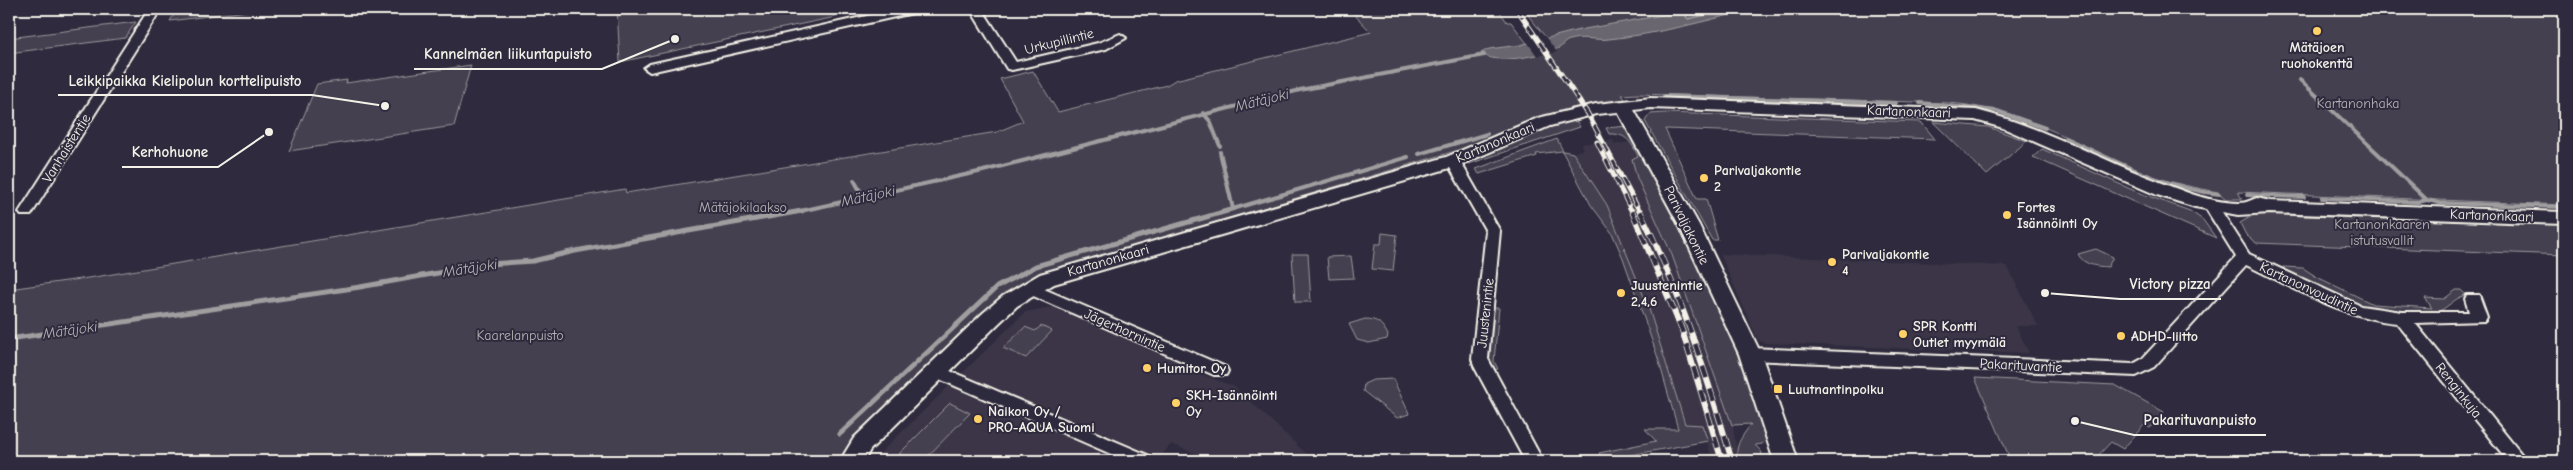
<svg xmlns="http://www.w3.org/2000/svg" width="2573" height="470" viewBox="0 0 2573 470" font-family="'Comic Neue',sans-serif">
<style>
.built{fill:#3b3647}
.green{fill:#454050;stroke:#9c989c}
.water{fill:#6a6670;stroke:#a19ea0}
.pier{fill:#2f2a3d}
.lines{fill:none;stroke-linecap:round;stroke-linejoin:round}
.shore{stroke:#bdb9b8;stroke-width:1}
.stream-far1{stroke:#a19ea0;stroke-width:4}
.stream{stroke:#a19ea0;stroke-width:5}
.street-casing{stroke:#f4f1e8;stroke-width:4}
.secondary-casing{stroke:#f4f1e8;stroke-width:4}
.street{fill:#2f2a3d;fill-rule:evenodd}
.secondary{fill:#2f2a3d;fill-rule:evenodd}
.rail-far1-casing{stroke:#f4f1e8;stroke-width:5}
.rail-casing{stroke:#f4f1e8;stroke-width:6}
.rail-far1{stroke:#2f2a3d;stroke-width:3;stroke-dasharray:10;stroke-linecap:butt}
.rail{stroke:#2f2a3d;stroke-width:4.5;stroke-dasharray:12;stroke-linecap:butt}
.poi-dot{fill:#ffd166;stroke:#2f2a3d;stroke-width:2}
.labels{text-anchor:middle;stroke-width:4;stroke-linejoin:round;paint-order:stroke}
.street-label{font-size:14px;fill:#f4f1e8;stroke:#2f2a3d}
.poi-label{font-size:14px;font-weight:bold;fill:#f4f1e8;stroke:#2f2a3d;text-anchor:start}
.park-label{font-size:14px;fill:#b7b3b3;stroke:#2f2a3d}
.water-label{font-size:15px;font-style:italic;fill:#b6b2b2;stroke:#2f2a3d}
.leader{fill:none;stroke:#f4f1e8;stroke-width:2}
.callout-dot{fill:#f4f1e8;stroke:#2f2a3d;stroke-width:2}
.callout-label{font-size:15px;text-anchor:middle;font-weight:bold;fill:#f4f1e8;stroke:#2f2a3d;stroke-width:4;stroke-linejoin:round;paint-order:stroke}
</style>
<rect width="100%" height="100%" fill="#2f2a3d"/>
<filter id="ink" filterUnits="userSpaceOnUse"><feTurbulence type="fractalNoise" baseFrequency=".02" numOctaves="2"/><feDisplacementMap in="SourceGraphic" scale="10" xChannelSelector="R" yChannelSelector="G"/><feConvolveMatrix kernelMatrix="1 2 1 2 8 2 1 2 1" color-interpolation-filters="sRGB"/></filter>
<g filter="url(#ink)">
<g class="built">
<path d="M1613,140l2,4 16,-2 38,73 83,209 -19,2 5,35h-47l-1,-3 22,1 -10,-34h-17l-36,-116 -42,-104 -34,-52 10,-4 -2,-5z"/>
<path d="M1720,254l287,12 31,60h-22l13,27 -264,-10 -7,-3z"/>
<path d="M1051,307l137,55 2,8 45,17 76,71 -6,3h-91l-43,-17 -14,17h-270l-11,-4 149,-145z"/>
</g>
<g class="green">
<path d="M177,9h86l-93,12z"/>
<path d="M617,9h230l-16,9 -211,44z"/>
<path d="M1349,9h149l9,13h4l24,32 20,-5 -32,-40h1041v196l-326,-13 4,7h-16l-8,-7c-21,-4 -42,-8 -62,-15 -73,-28 -126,-67 -206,-74l-313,-9 -15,1 3,4 -54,9 -30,9 -79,32 -407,121 -30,13 -173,160 -10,18h-833v-172l86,-12 512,-85 18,-3 1,4 371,-61 26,-11 -23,-42 33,-8 25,41 109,-27 8,-5 196,-48z"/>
<path d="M136,22l-11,16 -116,15v-15z"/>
<path d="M471,65l-17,61 -165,25 28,-67 30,-4 -1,3z"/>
<path d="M1665,113l256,9 14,17 -270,-10 32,70h9l12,41h-6l-67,-119 5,-7z"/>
<path d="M1575,119l5,8 -111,37 4,-5 85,-36z"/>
<path d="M1933,122l55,5 39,14 -40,34z"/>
<path d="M1628,126l25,44 74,155 41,114 -6,5 -7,1 6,6 3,10h-26c-4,-16 4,-24 13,-37l-19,1 -60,-170 -35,-77 -5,-19 6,-3c-7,-14 -12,-23 -29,-22l-3,-6z"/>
<path d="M1557,139l6,12 10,2 34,52 42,104 36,115 17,1 6,16 -106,19 -3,-7 57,-12 -11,-12h33l-20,-71 -35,-100 -11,-25 -21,-28 -29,-54 -26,3 1,2 -58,18 -3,-5z"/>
<path d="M2042,149l95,43 53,19 13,9 13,18 -183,-81z"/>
<path d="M2257,213l307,11v31l-308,-12 -10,-8 -6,-12z"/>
<path d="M1382,233l15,2 -4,36 -21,-2 3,-25h6z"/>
<path d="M2096,249l17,8 -5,10c-11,-1 -24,-1 -30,-13z"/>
<path d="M1292,254h16l3,48h-16z"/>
<path d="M1351,256l3,22 -25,1 -2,-22z"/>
<path d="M2283,267l20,1 14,9 56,27 59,4 -7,-10 19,1 12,-9h5l5,5c-12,3 -19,14 -31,18l-63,-3 -90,-40z"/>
<path d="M1494,308h5l-5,53 4,8 -4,1 -5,-9z"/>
<path d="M1365,319c13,0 17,5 23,16l-1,4 -18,4 -12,-3 -8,-16z"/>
<path d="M1041,326l11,5 -26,27 -23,-10 22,-21 10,4z"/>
<path d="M1975,378l140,7 49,27 -14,16 -6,-3 -21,24 -12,-7 -18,19h-82z"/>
<path d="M1393,379l15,32 1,3 -12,4 -34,-27 1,-7 9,-4z"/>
<path d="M950,403l20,10 -47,48h-9l-15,-7z"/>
</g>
<path class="water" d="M1696,9h56c-46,12 -94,25 -143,30 -13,2 -29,-4 -42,2 -3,1 -4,5 -8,7 -16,7 -65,18 -78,5l8,-4 31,-4 59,-15z"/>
<path class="pier" d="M1544,35l13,17 -20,4 -11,-16z"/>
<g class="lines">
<path class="shore" d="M1689,9l-3,8 2,2 45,-10"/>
<g class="stream-far1">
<path d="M2300,80l127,120 13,3 124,4"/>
<path d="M1664,96l232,7"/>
<path d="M1920,103l77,8 48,17"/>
<path d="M1203,113l7,8 10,25"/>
<path d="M2065,138c50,23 98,50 154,56"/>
<path d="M1220,152l13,57 -10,3"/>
<path d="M1419,154l68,-20"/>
<path d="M854,180l10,18"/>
<path d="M2247,195l57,2"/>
<path d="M2322,198l96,4 9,-2"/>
<path d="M1233,209l175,-52"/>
<path d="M796,212l187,-41 317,-81 184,-35"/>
</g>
<g class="stream">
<path d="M9,339l351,-52 128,-23 45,-3 42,-10 227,-40"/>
<path d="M840,434l157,-147 39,-21 191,-55"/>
<path d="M821,461l2,-4"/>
</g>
<g class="street-casing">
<g id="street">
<path d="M149,9h12l-130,206h-10l-2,-3z"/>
<path d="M898,9h21l-6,4 -263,59 -6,-4 6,-4z"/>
<path d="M970,9h12l34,53 82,-19 22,-9 6,4 -20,11 -94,21 -5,-1z"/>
<path d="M1453,157l7,4 40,70 -12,128 55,102h-18l-51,-95 -2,-7 14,-128 -40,-70z"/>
<path d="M2210,199l5,2 34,53 112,52 41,6h67l-4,-13 2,-4h12l8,22 -2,4 -70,2 112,138h-19l-111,-138c-54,-5 -102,-35 -151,-58l-92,102 -18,9 -386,-16 -6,-2 -2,-4 2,-4 6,-2 383,16 9,-5 94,-102 -33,-53z"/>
<path d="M1030,283l196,84 2,4 -2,4h-12l-190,-83 -2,-4 2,-4z"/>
<path d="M936,365l214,91 3,5h-26l-197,-86 -2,-4 2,-4z"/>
</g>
</g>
<g class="secondary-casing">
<path id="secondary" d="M1651,98l325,12c60,15 114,44 171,67 29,11 61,26 92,26 8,0 11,-3 18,-5l13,3 294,11v12l-294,-11 -32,2 -43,-8 -38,-12 -154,-67 -28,-8 -324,-12 -17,2 65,115 62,129 37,107h-24l-35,-107 -60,-129 -61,-113 -22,2 -46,12 -90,39 -406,119 -37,22 -18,17 -129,127 -6,11h-24l14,-23 129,-125 20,-17 37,-22 406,-117 92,-39 58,-14z"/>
</g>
<use href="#street" class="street"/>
<use href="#secondary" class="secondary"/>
<g class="rail-far1-casing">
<g id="rail-far1">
<path d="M1517,9l71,105 52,98"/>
<path d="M1597,142l35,70"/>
</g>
</g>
<g class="rail-casing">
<g id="rail">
<path d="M1632,211l50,119 40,131"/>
<path d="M1640,211c40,80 67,165 92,250"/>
</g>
</g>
<use href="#rail-far1" class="rail-far1"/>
<use href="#rail" class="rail"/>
</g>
</g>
<g class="poi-dot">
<circle cx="2317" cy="31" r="5"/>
<circle cx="1704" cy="178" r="5"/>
<circle cx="2007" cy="215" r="5"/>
<circle cx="1832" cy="262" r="5"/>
<circle cx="1621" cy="293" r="5"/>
<circle cx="1903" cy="334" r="5"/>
<circle cx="2121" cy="336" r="5"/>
<circle cx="1147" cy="368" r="5"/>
<rect x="1773" y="384" width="10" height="10" rx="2.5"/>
<circle cx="1176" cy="403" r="5"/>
<circle cx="978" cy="419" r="5"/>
</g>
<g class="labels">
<g class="street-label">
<text transform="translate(1059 41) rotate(-14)" y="5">Urkupillintie</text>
<text transform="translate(1909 111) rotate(2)" y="5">Kartanonkaari</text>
<text transform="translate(1495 142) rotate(-23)" y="5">Kartanonkaari</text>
<text transform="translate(66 148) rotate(-58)" y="5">Vanhaistentie</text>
<text transform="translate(2492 215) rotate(2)" y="5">Kartanonkaari</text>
<text transform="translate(1687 225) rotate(64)" y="5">Parivaljakontie</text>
<text transform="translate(1108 260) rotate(-16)" y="5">Kartanonkaari</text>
<text transform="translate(2309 288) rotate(25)" y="5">Kartanonvoudintie</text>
<text transform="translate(1485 313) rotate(-84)" y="5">Juustenintie</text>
<text transform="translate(1125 330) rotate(24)" y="5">Jägerhornintie</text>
<text transform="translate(2021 365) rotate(3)" y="5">Pakarituvantie</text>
<text transform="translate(2459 390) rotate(52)" y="5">Renginkuja</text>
</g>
<g class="poi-label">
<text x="2317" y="52" text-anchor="middle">Mätäjoen<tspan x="2317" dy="16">ruohokenttä</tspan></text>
<text x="1714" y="175">Parivaljakontie<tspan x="1714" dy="16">2</tspan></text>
<text x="2017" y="212">Fortes<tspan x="2017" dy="16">Isännöinti Oy</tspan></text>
<text x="1842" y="259">Parivaljakontie<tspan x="1842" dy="16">4</tspan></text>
<text x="1631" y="290">Juustenintie<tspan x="1631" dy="16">2,4,6</tspan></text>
<text x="1913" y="331">SPR Kontti<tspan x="1913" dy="16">Outlet myymälä</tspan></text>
<text x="2131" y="341">ADHD-liitto</text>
<text x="1157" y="373">Humitor Oy</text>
<text x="1788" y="394">Luutnantinpolku</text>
<text x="1186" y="400">SKH-Isännöinti<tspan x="1186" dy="16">Oy</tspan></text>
<text x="988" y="416">Naikon Oy /<tspan x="988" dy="16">PRO-AQUA Suomi</tspan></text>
</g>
<g class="park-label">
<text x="2358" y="108">Kartanonhaka</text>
<text x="743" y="212">Mätäjokilaakso</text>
<text x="2382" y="229">Kartanonkaaren<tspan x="2382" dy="16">istutusvallit</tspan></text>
<text x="520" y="340">Kaarelanpuisto</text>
</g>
<g class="water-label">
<text transform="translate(1262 100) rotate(-14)" y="5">Mätäjoki</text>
<text transform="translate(868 196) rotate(-12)" y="5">Mätäjoki</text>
<text transform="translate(470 268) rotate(-9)" y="5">Mätäjoki</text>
<text transform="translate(70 330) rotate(-8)" y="5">Mätäjoki</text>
</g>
</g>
<path class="leader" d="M675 39L602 69H414M385 106L312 95H58M269 132L218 167H122M2045 293L2120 299H2221M2075 421L2134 435H2266"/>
<g class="callout-dot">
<circle cx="675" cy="39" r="5"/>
<circle cx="385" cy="106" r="5"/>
<circle cx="269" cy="132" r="5"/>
<circle cx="2045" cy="293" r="5"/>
<circle cx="2075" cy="421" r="5"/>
</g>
<g class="callout-label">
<text x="508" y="59">Kannelmäen liikuntapuisto</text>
<text x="185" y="86">Leikkipaikka Kielipolun korttelipuisto</text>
<text x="170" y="157">Kerhohuone</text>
<text x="2170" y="289">Victory pizza</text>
<text x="2200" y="425">Pakarituvanpuisto</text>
</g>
<rect width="2573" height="470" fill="none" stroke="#2f2a3d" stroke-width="30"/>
<rect x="15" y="15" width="2543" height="440" fill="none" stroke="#f4f1e8" stroke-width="2" filter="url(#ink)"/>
</svg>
